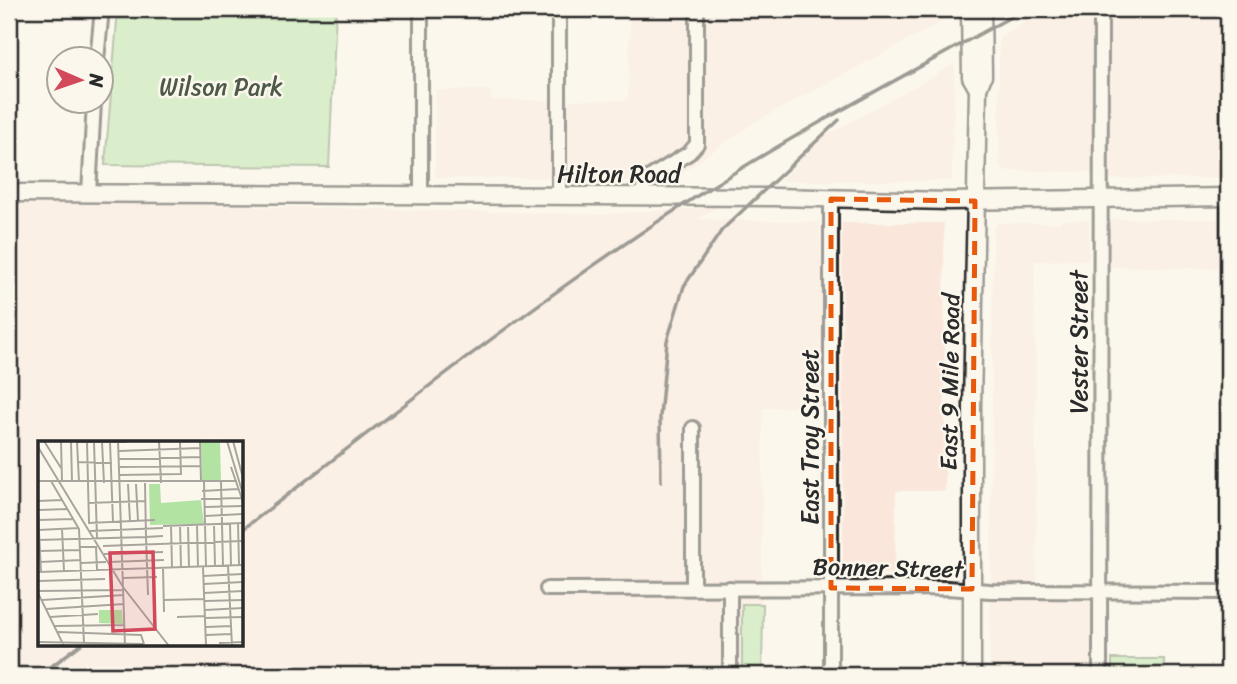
<svg xmlns="http://www.w3.org/2000/svg" width="1237" height="684" viewBox="0 0 1237 684" font-family="Sriracha,sans-serif">
<style>
.built{fill:#fbe6dc;fill-rule:evenodd}
.green{fill:#b3e3a2;stroke:#6f8766;stroke-width:2}
.lines{fill:none;stroke-linecap:round;stroke-linejoin:round}
.street-casing{stroke:#2b2b2b;stroke-width:18}
.secondary-casing{stroke:#2b2b2b;stroke-width:21}
.street{stroke:#fbf7ec;stroke-width:12}
.secondary{stroke:#fbf7ec;stroke-width:16}
.rail{stroke:#2b2b2b;stroke-width:3.5}
.marked{fill:none;stroke:#e8590c;stroke-width:5;stroke-dasharray:14 9;stroke-linejoin:round}
.labels{text-anchor:middle;stroke-width:5;stroke-linejoin:round;paint-order:stroke}
.park-label{font-size:24px;fill:#4d5949;stroke:#fbf7ec}
.street-label{font-size:24px;fill:#2b2b2b;stroke:#fbf7ec}
.inset-road{fill:none;stroke:#a8a59f;stroke-width:2}
.view{fill:#d1495b;fill-opacity:0.15;stroke:#d1495b;stroke-width:3.5}
.inset-edge{fill:none;stroke:#2b2b2b;stroke-width:3.5}
</style>
<rect width="100%" height="100%" fill="#fbf7ec"/>
<filter id="ink" filterUnits="userSpaceOnUse"><feTurbulence type="fractalNoise" baseFrequency=".0143" numOctaves="2"/><feDisplacementMap in="SourceGraphic" scale="14" xChannelSelector="R" yChannelSelector="G"/><feConvolveMatrix kernelMatrix="1 2 1 2 8 2 1 2 1" color-interpolation-filters="sRGB"/></filter>
<g filter="url(#ink)">
<g class="built">
<path d="M630,9h324v6l-200,108 -81,56 -41,-1 -5,4h-43l-11,-4h-138v-88h56v10h137z"/>
<path d="M1048,9h46v163l-92,-1v-4h-3v-130z"/>
<path d="M1108,9h120v169l-121,1z"/>
<path d="M955,64l-3,117h-172l41,-43z"/>
<path d="M9,201l593,13 117,-7 -22,12 123,3 5,185 -62,1 -1,196h-20v71h-733zM40,442h202v202h-202z"/>
<path d="M1111,219h117v50l-117,-2z"/>
<path d="M1061,220h28v40l-54,1 2,331 58,1 -1,82h-104l3,-445 4,-7h63z"/>
<path d="M842,223h102l1,268h-49l-1,83 -52,-1z"/>
</g>
<g class="green">
<path d="M118,9h218l-7,158 -224,-2z"/>
<path d="M742,604h21l-1,71h-20z"/>
<rect x="1112" y="659" width="52" height="16"/>
</g>
<g class="lines">
<g class="street-casing">
<g id="street">
<path d="M97,60l5,-51"/>
<path d="M89,193l5,-91"/>
<path d="M421,195v-186"/>
<path d="M559,196v-187"/>
<path d="M641,196l4,-16 44,-27 8,-9v-135"/>
<path d="M693,588v-160"/>
<path d="M547,589l400,-1 43,3 238,1"/>
<path d="M730,675v-87"/>
<path d="M831,675v-476"/>
<path d="M1100,675l1,-666"/>
<path d="M1228,675v-666"/>
</g>
</g>
<g class="secondary-casing">
<g id="secondary">
<path d="M970,9l1,68 7,12"/>
<path d="M9,193l765,4 174,4 280,-4"/>
<path d="M972,675v-268l6,-318 5,-13 -1,-67"/>
</g>
</g>
<use href="#street" class="street"/>
<use href="#secondary" class="secondary"/>
<g class="rail">
<path d="M661,481l-1,-64 7,-76 17,-55 38,-56 117,-110"/>
<path d="M242,530c148,-114 295,-231 452,-332 107,-69 220,-127 331,-189"/>
<path d="M40,675l41,-31"/>
</g>
</g>
</g>
<path d="M0 0H1237V684H0ZM831,199l144,2 -3,388 -141,-1z" fill="#fbf7ec" fill-opacity=".55" fill-rule="evenodd"/>
<path class="marked" d="M831,199l144,2 -3,388 -141,-1z"/>
<g class="labels">
<g class="park-label">
<text x="221" y="95">Wilson Park</text>
</g>
<g class="street-label">
<text x="619" y="182">Hilton Road</text>
<text transform="translate(1079 342) rotate(-90)" y="8">Vester Street</text>
<text transform="translate(950 382) rotate(-89)" y="8">East 9 Mile Road</text>
<text transform="translate(810 437) rotate(-90)" y="8">East Troy Street</text>
<text transform="translate(888 568) rotate(1)" y="8">Bonner Street</text>
</g>
</g>
<g transform="translate(38 441)">
<rect width="205" height="205" fill="#fbf7ec"/>
<path d="M163,0h19l1,40h-19zM111,43h11l1,19 40,-3 3,24 -54,1zM61,169h23l1,14 -24,-1z" fill="#b3e3a2"/>
<path class="inset-road" d="M6,0l17,27M23,0l1,41M33,0l1,41M80,0l7,205M121,0l2,42M142,0l1,34M162,0l1,41M189,0l16,53M195,0l10,37M39,1h50M39,1l2,40M49,1l2,81 66,-3M56,1l3,96M64,1l2,41M72,1l3,80M0,6l85,140 46,59M81,10l81,-3M81,18l81,-2M40,21l34,1M81,26l82,-1M193,26l12,35M82,34l61,-1M0,40h199M13,40l28,48 5,114M166,41l2,85M183,41l2,84M90,43l2,37M98,43l2,37M164,50l36,-2M163,58l40,-1M0,60l24,-1M50,62l57,-2M167,66l38,-1M0,69l30,-1M0,70l3,61M167,75l38,-2M0,79l35,-1M192,82l1,43M200,82l1,42M176,83l1,42M133,84l1,43M142,84l1,42M150,84l1,42M159,84l1,42M125,85l80,-3M24,88l2,42M0,89l41,-2M52,90l73,-3M0,99l108,-3 -1,-54M65,105l140,-5M42,106h16l1,23M1,110l41,-1M66,113l59,-2M2,121l41,-2M71,121l55,-2M43,122l25,-1M190,125l4,80M165,126l3,79M125,127l1,44M0,131l205,-7M165,135l40,-2M85,137l34,-1M0,140l67,-2M166,143l39,-2M0,150l85,-1M0,152l26,53M166,152l39,-2M110,154l-2,-58 17,-1M4,159l82,-5M126,159l40,-1M167,160l38,-1M8,168l78,-5M167,169l38,-2M12,176l48,-3M139,176l28,-1M167,177l38,-1M17,185l70,-1M168,186l25,-1M20,191l83,3 3,9M168,194l25,-1M0,201l106,2M181,202l24,-1"/>
<path class="view" d="M115,111l2,77 -42,2 -3,-78z"/>
<rect width="205" height="205" class="inset-edge"/>
</g>
<rect width="1237" height="684" fill="none" stroke="#fbf7ec" stroke-width="35"/>
<rect x="18" y="18" width="1202" height="649" fill="none" stroke="#2b2b2b" stroke-width="2.5" filter="url(#ink)"/>
<g transform="translate(80 80) rotate(92)"><circle r="33" fill="#fbf7ec" stroke="#a8a59f" stroke-width="2"/>
<path d="M0-5L12 26L0 18L-12 26Z" fill="#d1495b"/>
<text y="-10" font-size="19" font-weight="bold" text-anchor="middle" fill="#2b2b2b">N</text>
</g>
</svg>
